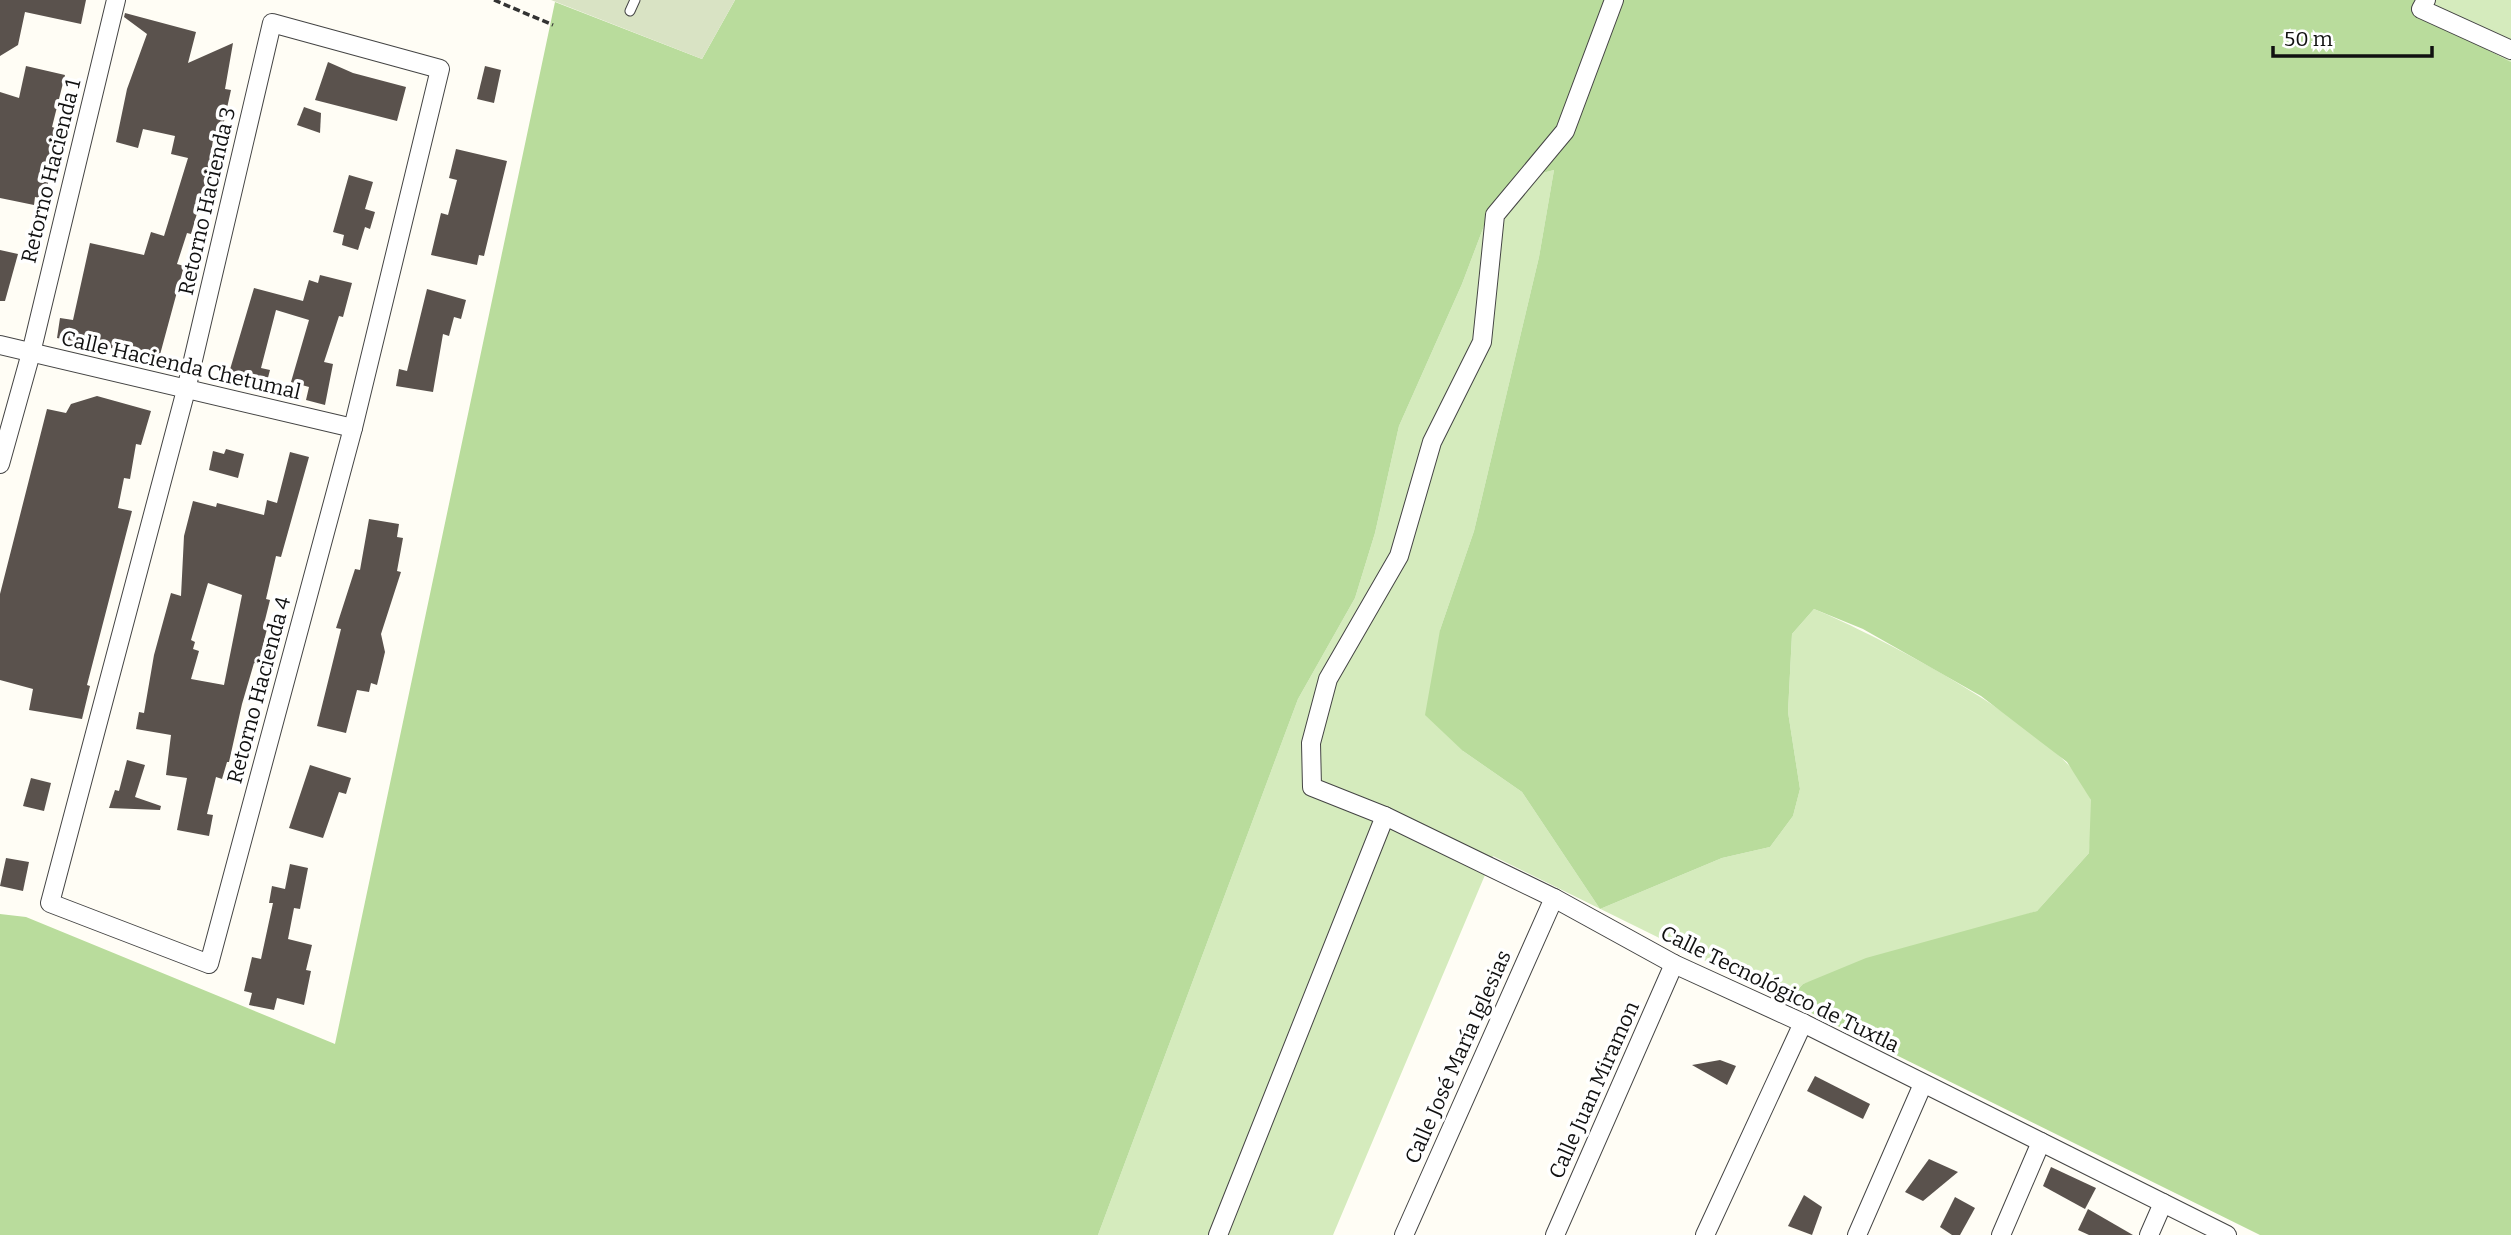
<svg xmlns="http://www.w3.org/2000/svg" width="2511" height="1235" viewBox="0 0 2511 1235" font-family="Bitter,serif">
<style>
.green{fill:#d5ebbd}
.forest{fill:#b9dc9c}
.cemetery{fill:#d9e3c4}
.building{fill:#5a524d;fill-rule:evenodd}
.lines{fill:none;stroke-linecap:round;stroke-linejoin:round}
.lane-casing{stroke:#444;stroke-width:11}
.street-casing{stroke:#444;stroke-width:20}
.path{stroke:#333;stroke-width:3.5;stroke-dasharray:7 3.5;stroke-linecap:butt}
.lane{stroke:#fff;stroke-width:9}
.street{stroke:#fff;stroke-width:18}
.labels{text-anchor:middle;stroke-width:7;stroke-linejoin:round;paint-order:stroke}
.street-label{font-size:21px;fill:#111;stroke:#fff}
</style>
<rect width="100%" height="100%" fill="#fffdf5"/>
<g class="green">
<path d="M2421,0h90v62l-23,-12z"/>
<path d="M1554,170l-15,87 -65,274 -34,99 23,121 59,41 78,117 122,-51 48,-11 23,-31 7,-27 -12,-77 4,-78 22,-25c61,25 260,127 277,191 4,15 -1,38 -2,53l-52,58 -234,73 -16,17 -294,-145 -160,379h-235l200,-536 57,-101 20,-65 24,-107 63,-142 25,-66 40,-41z"/>
</g>
<path class="forest" d="M735,0h1686l67,50 23,12v1173h-251l-473,-234 16,-17 63,-26 171,-47 52,-58 2,-53 -24,-38 -86,-66 -118,-67 -49,-20 -22,25 -4,78 12,77 -7,27 -23,31 -48,11 -122,51 -78,-117 -59,-41 -38,-36 15,-85 34,-99 65,-274 15,-87 -27,7 -40,41 -25,66 -63,142 -24,107 -20,65 -57,101 -200,536h-1098v-321l26,3 309,127 220,-1042 147,57z"/>
<path class="cemetery" d="M551,0h184l-33,59z"/>
<g class="building">
<path d="M0,0h86l-5,24 -56,-12 -7,33 -18,11z"/>
<path d="M125,13l71,19 -8,31 45,-20 -8,46 6,1 -10,45 -8,5 -6,39 -16,55 -4,-1 -10,31 7,2 -26,96 -47,-14 -54,-10 3,-20 13,2 17,-77 54,12 7,-23 13,4 24,-78 -17,-4 4,-18 -32,-7 -5,19 -22,-6 11,-53 20,-55 -23,-17z"/>
<path d="M328,62l25,11 53,14 -9,34 -82,-21z"/>
<path d="M26,66l39,9 -13,52 3,1 -9,44 4,1 -5,26 -10,-2 -1,8 -34,-7v-106l19,6z"/>
<path d="M485,66l16,4 -7,33 -17,-4z"/>
<path d="M304,107l17,6 -1,20 -23,-8z"/>
<path d="M456,149l51,12 -23,95 -5,-1 -2,10 -46,-10 10,-42 7,2 9,-35 -8,-2z"/>
<path d="M349,175l24,7 -8,27 10,3 -5,17 -5,-2 -7,23 -16,-5 2,-10 -11,-3z"/>
<path d="M0,250l18,4 -13,47h-5z"/>
<path d="M320,275l32,8 -9,34 -4,-1 -15,46 9,2 -8,41 -19,-5 3,-13 -18,-5 18,-62 -33,-10 -15,58 9,2 -6,23 -38,-10 28,-95 49,13 6,-21 9,3z"/>
<path d="M427,289l39,11 -5,19 -7,-2 -5,19 -6,-2 -10,58 -37,-6 3,-17 8,2z"/>
<path d="M97,396l54,15 -10,34 -5,-1 -6,35 -6,-1 -6,30 14,3 -45,174 3,1 -8,33 -53,-9 4,-21 -33,-9v-86l47,-185 19,4 5,-9z"/>
<path d="M226,449l18,5 -6,24 -29,-8 4,-19 11,3z"/>
<path d="M290,452l19,5 -28,100 -5,-1 -10,43 4,1 -7,28 4,1 -9,35 -4,-1 -12,41 -13,58h-2l-5,17 -6,-2 -9,37 6,1 -4,21 -32,-6 10,-52 -21,-3 5,-40 -35,-6 3,-17 5,1 10,-58 17,-62 10,3 3,-60 9,-35 23,6 1,-4 47,12 3,-15 10,3zM208,583l34,12 -18,90 -33,-6 8,-28 -6,-2 2,-7 -4,-2z"/>
<path d="M369,519l30,5 -2,13 6,1 -6,33 4,1 -20,62 4,18 -8,33 -6,-2 -2,9 -12,-2 -11,43 -29,-7 24,-97 -5,-1 19,-59 5,1z"/>
<path d="M127,760l18,5 -10,32 26,9 -1,4 -51,-2 6,-18 4,1z"/>
<path d="M310,765l41,13 -5,16 -7,-2 -16,46 -34,-10z"/>
<path d="M31,778l20,5 -7,28 -21,-5z"/>
<path d="M6,858l23,4 -6,29 -23,-5z"/>
<path d="M290,864l18,4 -8,41 -6,-1 -6,31 24,6 -6,25 5,1 -7,34 -27,-7 -3,12 -25,-5 3,-12 -8,-2 8,-34 9,2 12,-56h-4l3,-17 13,3z"/>
<path d="M1720,1060l16,6 -9,19 -35,-20z"/>
<path d="M1815,1076l55,28 -7,15 -56,-28z"/>
<path d="M1929,1159l29,13 -35,29 -18,-9z"/>
<path d="M2051,1167l45,21 -11,21 -42,-23z"/>
<path d="M1804,1195l18,12 -10,28 -24,-9z"/>
<path d="M1955,1197l20,11 -15,27h-8l-12,-8z"/>
<path d="M2088,1209l45,26h-44l-11,-5z"/>
</g>
<g class="lines">
<g class="lane-casing">
<path id="lane" d="M630,11l5,-11"/>
</g>
<g class="street-casing">
<g id="street">
<path d="M1614,0l-49,131 -70,84 -13,127 -50,100 -33,114 -71,123 -17,64 1,44 73,29 169,82 120,66 129,59 424,212"/>
<path d="M2426,0l-5,9 90,41"/>
<path d="M272,23l168,46 -87,359 -144,536 -159,-61 136,-513z"/>
<path d="M0,345l353,83"/>
<path d="M0,464l31,-111 85,-353"/>
<path d="M1218,1235l167,-419"/>
<path d="M1404,1235l150,-337"/>
<path d="M1555,1235l119,-271"/>
<path d="M1705,1235l98,-212"/>
<path d="M1857,1235l66,-151"/>
<path d="M2001,1235l40,-93"/>
<path d="M2149,1235l14,-32"/>
</g>
</g>
<path class="path" d="M494,0l59,25"/>
<use href="#lane" class="lane"/>
<use href="#street" class="street"/>
</g>
<g class="labels">
<g class="street-label">
<text transform="translate(51 171) rotate(-76)" y="7">Retorno Hacienda 1</text>
<text transform="translate(207 201) rotate(-77)" y="7">Retorno Hacienda 3</text>
<text transform="translate(181 365) rotate(13)" y="7">Calle Hacienda Chetumal</text>
<text transform="translate(259 690) rotate(-75)" y="7">Retorno Hacienda 4</text>
<text transform="translate(1780 989) rotate(26)" y="7">Calle Tecnológico de Tuxtla</text>
<text transform="translate(1458 1057) rotate(-66)" y="7">Calle José María Iglesias</text>
<text transform="translate(1594 1090) rotate(-66)" y="7">Calle Juan Miramon</text>
</g>
</g>
<path d="M2273 46v10h159v-10" fill="none" stroke="#111111" stroke-width="3.5"/>
<text x="2284" y="46" font-size="21" fill="#111111" stroke="#ffffff" stroke-width="5" paint-order="stroke">50 m</text>
</svg>
